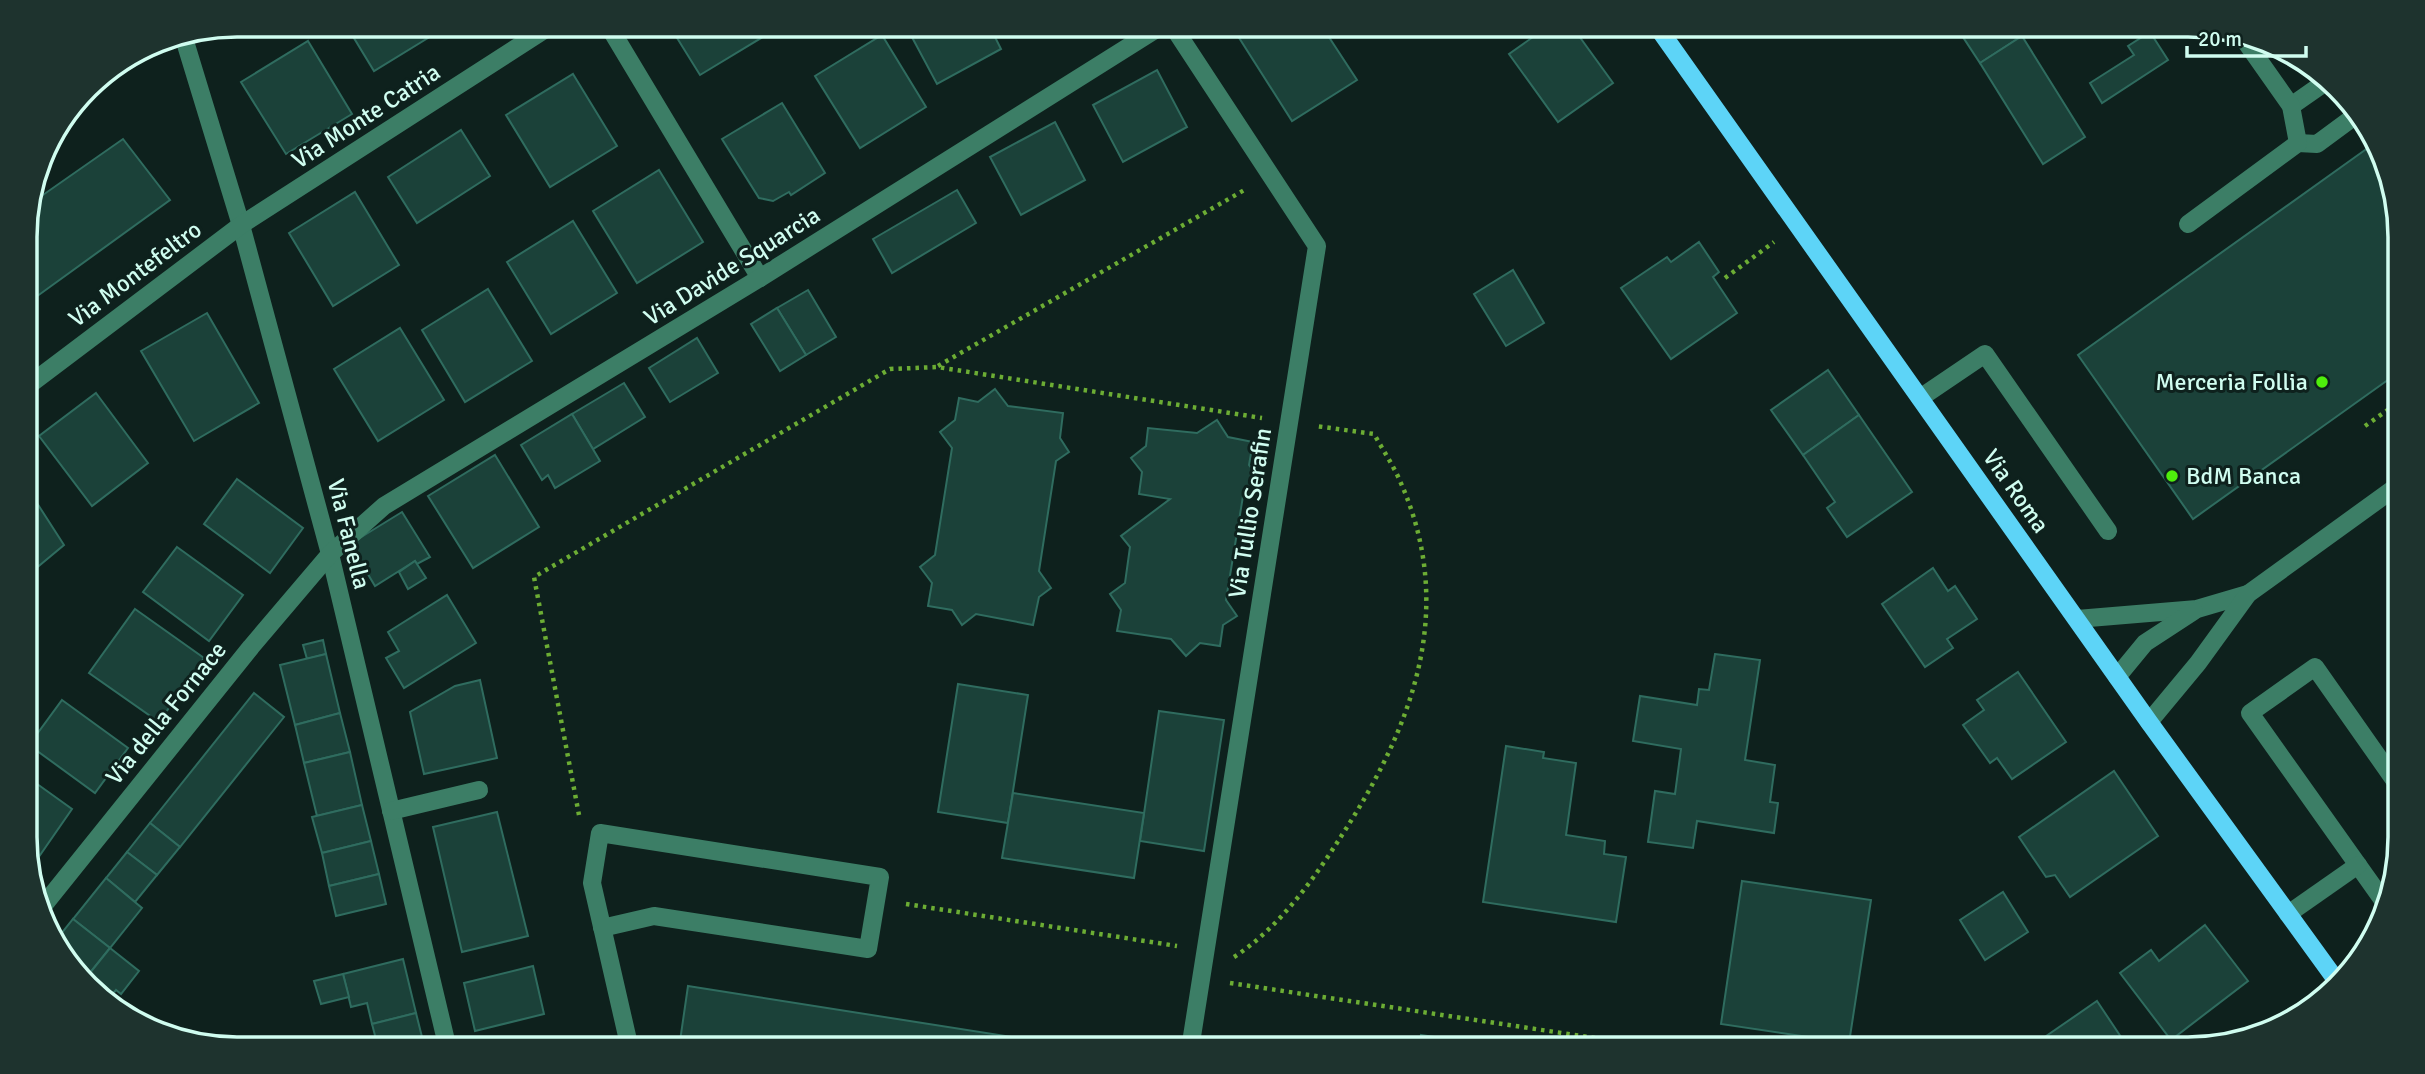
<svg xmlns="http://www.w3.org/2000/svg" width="2425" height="1074" viewBox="0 0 2425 1074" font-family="Signika,sans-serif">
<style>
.building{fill:#1b4139;stroke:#2f6c5f;stroke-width:2}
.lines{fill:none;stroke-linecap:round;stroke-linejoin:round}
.path{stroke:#6cad34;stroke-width:4.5;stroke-dasharray:3.5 5;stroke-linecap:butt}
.minor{stroke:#3c7e66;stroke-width:18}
.major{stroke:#5dd4f7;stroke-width:18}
.poi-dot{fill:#4fee0c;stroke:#0e211d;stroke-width:2.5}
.labels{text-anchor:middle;stroke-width:6;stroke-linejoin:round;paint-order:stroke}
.street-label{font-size:24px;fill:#d0fdf0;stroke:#0e211d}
.poi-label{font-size:24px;fill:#d0fdf0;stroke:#0e211d;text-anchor:end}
.rim{fill:none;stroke:#d0fdf0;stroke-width:3.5}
</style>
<rect width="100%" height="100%" fill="#0e211d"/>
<g class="building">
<path d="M346,25h92l3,5 -67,41z"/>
<path d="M669,25h91l6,10 -66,40z"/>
<path d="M909,25h80l12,24 -64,35 -31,-58z"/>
<path d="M1248,25h73l36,55 -65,41 -56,-88z"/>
<path d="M1550,25h21l42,58 -55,39 -49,-68z"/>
<path d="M1955,25h60l7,11 -42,27z"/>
<path d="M2150,32l18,28 -66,43 -12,-20 44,-28 -6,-9z"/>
<path d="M882,35l44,72 -66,41 -45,-72z"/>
<path d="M2022,36l63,101 -42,27 -63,-101z"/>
<path d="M308,41l44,73 -66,40 -45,-72z"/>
<path d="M1157,70l30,57 -64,35 -30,-57z"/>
<path d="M573,74l44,72 -67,41 -44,-72z"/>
<path d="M782,103l43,70 -34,22 -2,-3 -16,9 -14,-3 -37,-59z"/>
<path d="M1055,122l30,58 -64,35 -31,-58z"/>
<path d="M461,130l29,46 -73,47 -29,-46z"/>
<path d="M123,139l47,61 -134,97 -11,-13v-61l5,-19z"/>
<path d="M2372,145l27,65v162l-206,147 -115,-164z"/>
<path d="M659,170l44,72 -66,41 -44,-72z"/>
<path d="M957,190l19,33 -84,50 -19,-34z"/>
<path d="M355,192l44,73 -66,41 -44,-73z"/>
<path d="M573,221l44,72 -66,41 -44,-72z"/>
<path d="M1699,242l20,30 -6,5 24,36 -66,46 -50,-71 46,-31 4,5z"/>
<path d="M1513,270l31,53 -38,23 -32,-52z"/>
<path d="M488,289l44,72 -67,41 -43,-72z"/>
<path d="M808,290l28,47 -30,18 -29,-47z"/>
<path d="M777,308l29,47 -26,16 -29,-47z"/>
<path d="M207,313l52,90 -65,38 -53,-90z"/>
<path d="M400,328l44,72 -66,41 -44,-72z"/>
<path d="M697,338l21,35 -48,29 -21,-34z"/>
<path d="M1828,370l31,45 -56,40 -32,-45z"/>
<path d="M624,383l21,34 -52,32 -21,-35z"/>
<path d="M995,389l13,17 55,7 -3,25 9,14 -13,9 -17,110 12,17 -12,9 -6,28 -57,-11 -14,11 -10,-15 -24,-4 4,-23 -12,-16 15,-12 17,-107 -12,-16 15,-12 4,-22 19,4z"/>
<path d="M96,393l52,70 -56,43 -53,-70z"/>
<path d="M572,414l28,47 -45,27 -7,-13 -6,5 -21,-35z"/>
<path d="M1859,415l53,77 -65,45 -20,-29 8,-6 -32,-47z"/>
<path d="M1217,420l11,17 25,5 -4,23 10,13 -15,12 -18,110 11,16 -14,9 -3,21 -20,-3 -14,13 -15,-17 -54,-8 4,-21 -11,-16 15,-11 5,-36 -9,-11 49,-37 -31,-5 3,-22 -11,-14 15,-12 2,-18 49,5z"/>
<path d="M495,455l44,72 -66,41 -45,-72z"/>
<path d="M237,479l66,49 -33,45 -66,-49z"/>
<path d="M26,486l38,59 -36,30 -2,-3z"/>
<path d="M402,512l28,45 -13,7 -2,-3 -40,25 -25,-42z"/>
<path d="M177,547l66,48 -34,46 -66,-49z"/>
<path d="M415,561l11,17 -18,11 -9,-17z"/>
<path d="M1933,568l15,23 7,-5 22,33 -30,20 6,9 -28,19 -43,-63z"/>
<path d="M447,595l29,48 -72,45 -18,-30 13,-7 -11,-19z"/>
<path d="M135,609l69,49 -45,64 -70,-49z"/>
<path d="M323,640l3,14 -19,5 -4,-14z"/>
<path d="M326,654l14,59 -45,12 -15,-60z"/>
<path d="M1715,654l45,6 -15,100 30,5 -5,37 8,1 -4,30 -77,-12 -4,27 -45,-6 7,-51 20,3 6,-45 -48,-8 7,-45 57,9 2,-16 10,1z"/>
<path d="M2018,672l48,70 -54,37 -15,-21 -7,5 -27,-38 21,-15 -7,-10z"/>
<path d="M480,680l17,78 -73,16 -14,-62 45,-26z"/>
<path d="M958,684l70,11 -20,128 -70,-11z"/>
<path d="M254,693l30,24 -104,130 -30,-24z"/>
<path d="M62,700l66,48 -33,45 -66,-48z"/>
<path d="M1159,711l65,9 -20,131 -64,-10z"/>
<path d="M340,713l10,39 -46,11 -9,-38z"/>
<path d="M1506,746l38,6 -1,6 33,5 -10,72 39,6 -1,13 22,3 -10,65 -133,-20z"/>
<path d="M350,752l12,53 -45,11 -13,-53z"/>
<path d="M2114,771l44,65 -88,61 -15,-22 -9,2 -27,-40z"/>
<path d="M26,776l46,33 -43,62 -3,-6z"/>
<path d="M1013,793l131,20 -10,65 -132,-20z"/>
<path d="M362,805l9,36 -49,12 -10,-36z"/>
<path d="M497,812l31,124 -66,16 -29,-125z"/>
<path d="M150,823l30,24 -23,28 -30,-23z"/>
<path d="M371,841l8,33 -50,12 -7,-33z"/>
<path d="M127,852l30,23 -22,27 -29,-24z"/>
<path d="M379,874l7,30 -50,12 -7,-30z"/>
<path d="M106,878l36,30 -32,40 -37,-29z"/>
<path d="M1742,881l129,19 -22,143 -128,-19z"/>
<path d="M2003,892l25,40 -43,28 -25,-40z"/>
<path d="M73,919l37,29 -25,31 -16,-12 -12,-28z"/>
<path d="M2205,925l43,56 -77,59 -51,-67 31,-23 8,11z"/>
<path d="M110,948l29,23 -18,23 -5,-4 -7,8 -24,-19z"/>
<path d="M403,959l13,54 -44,11 -5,-21 -16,4 -8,-33z"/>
<path d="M533,966l11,48 -69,17 -11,-48z"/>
<path d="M343,974l6,23 -28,7 -7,-23z"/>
<path d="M688,986l342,54 -1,9 -350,-1z"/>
<path d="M2097,1001l32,48h-89l-4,-6z"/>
<path d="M416,1013l9,36h-59l12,-2 -6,-23z"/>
<path d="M1421,1035l94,14h-97z"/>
</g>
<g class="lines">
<g class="path">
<path d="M1725,278l49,-36"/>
<path d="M938,366l308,-177"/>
<path d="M2365,426l34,-24"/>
<path d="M579,815l-45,-238 356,-208 47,-2 325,51"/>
<path d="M906,904l271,42"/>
<path d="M1234,957c45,-29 80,-78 108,-122 72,-111 115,-227 58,-354 -7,-16 -17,-31 -26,-47l-58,-8"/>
<path d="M1230,983l438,66"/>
</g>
<g class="minor">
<path d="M608,25l152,253"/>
<path d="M1172,25l145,221 -127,803"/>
<path d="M183,35l58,190 89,329 118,495"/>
<path d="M2291,106l33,-23"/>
<path d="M2298,143l19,1 42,-31"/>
<path d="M2188,224l110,-81 -7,-37 -50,-71"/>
<path d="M25,388l216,-163 311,-200"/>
<path d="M1920,398l65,-44 123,177"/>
<path d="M2077,619l120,-10 51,-15"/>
<path d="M2117,677l28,-34 49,-32"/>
<path d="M2149,722l49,-59 50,-69 152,-110"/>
<path d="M391,811l88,-21"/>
<path d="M43,906l208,-259 79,-93 54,-48 376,-228 403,-253"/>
<path d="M2387,906l-137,-193 65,-46 85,121"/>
<path d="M2288,914l70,-49"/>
<path d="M602,928l52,-12 214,33 12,-72 -280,-44 -8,50 38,166"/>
</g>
<path class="major" d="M1656,25l493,697 190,262"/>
</g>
<g class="poi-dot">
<circle cx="2322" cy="382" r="7"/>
<circle cx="2172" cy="476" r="7"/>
</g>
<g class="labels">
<g class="street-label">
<text transform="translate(366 116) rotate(-33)" y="8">Via Monte Catria</text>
<text transform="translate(732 266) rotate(-32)" y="8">Via Davide Squarcia</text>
<text transform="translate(135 274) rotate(-37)" y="8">Via Montefeltro</text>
<text transform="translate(2016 491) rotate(55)" y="8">Via Roma</text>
<text transform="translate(1250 513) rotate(-81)" y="8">Via Tullio Serafin</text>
<text transform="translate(349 534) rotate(76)" y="8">Via Fanella</text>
<text transform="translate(166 713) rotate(-51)" y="8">Via della Fornace</text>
</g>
<g class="poi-label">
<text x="2308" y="390">Merceria Follia</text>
<text x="2186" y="484" text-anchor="start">BdM Banca</text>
</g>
</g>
<path d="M0 0H2425V1074H0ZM237 37H2188A200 200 0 0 1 2388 237V837A200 200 0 0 1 2188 1037H237A200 200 0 0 1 37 837V237A200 200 0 0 1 237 37Z" fill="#1e332e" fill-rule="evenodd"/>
<path class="rim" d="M237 37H2188A200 200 0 0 1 2388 237V837A200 200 0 0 1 2188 1037H237A200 200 0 0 1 37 837V237A200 200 0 0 1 237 37Z"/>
<path d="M2187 46v10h119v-10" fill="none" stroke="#d0fdf0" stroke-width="3.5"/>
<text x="2198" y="46" font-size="21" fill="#d0fdf0" stroke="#0e211d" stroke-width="5" paint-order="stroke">20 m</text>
</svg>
